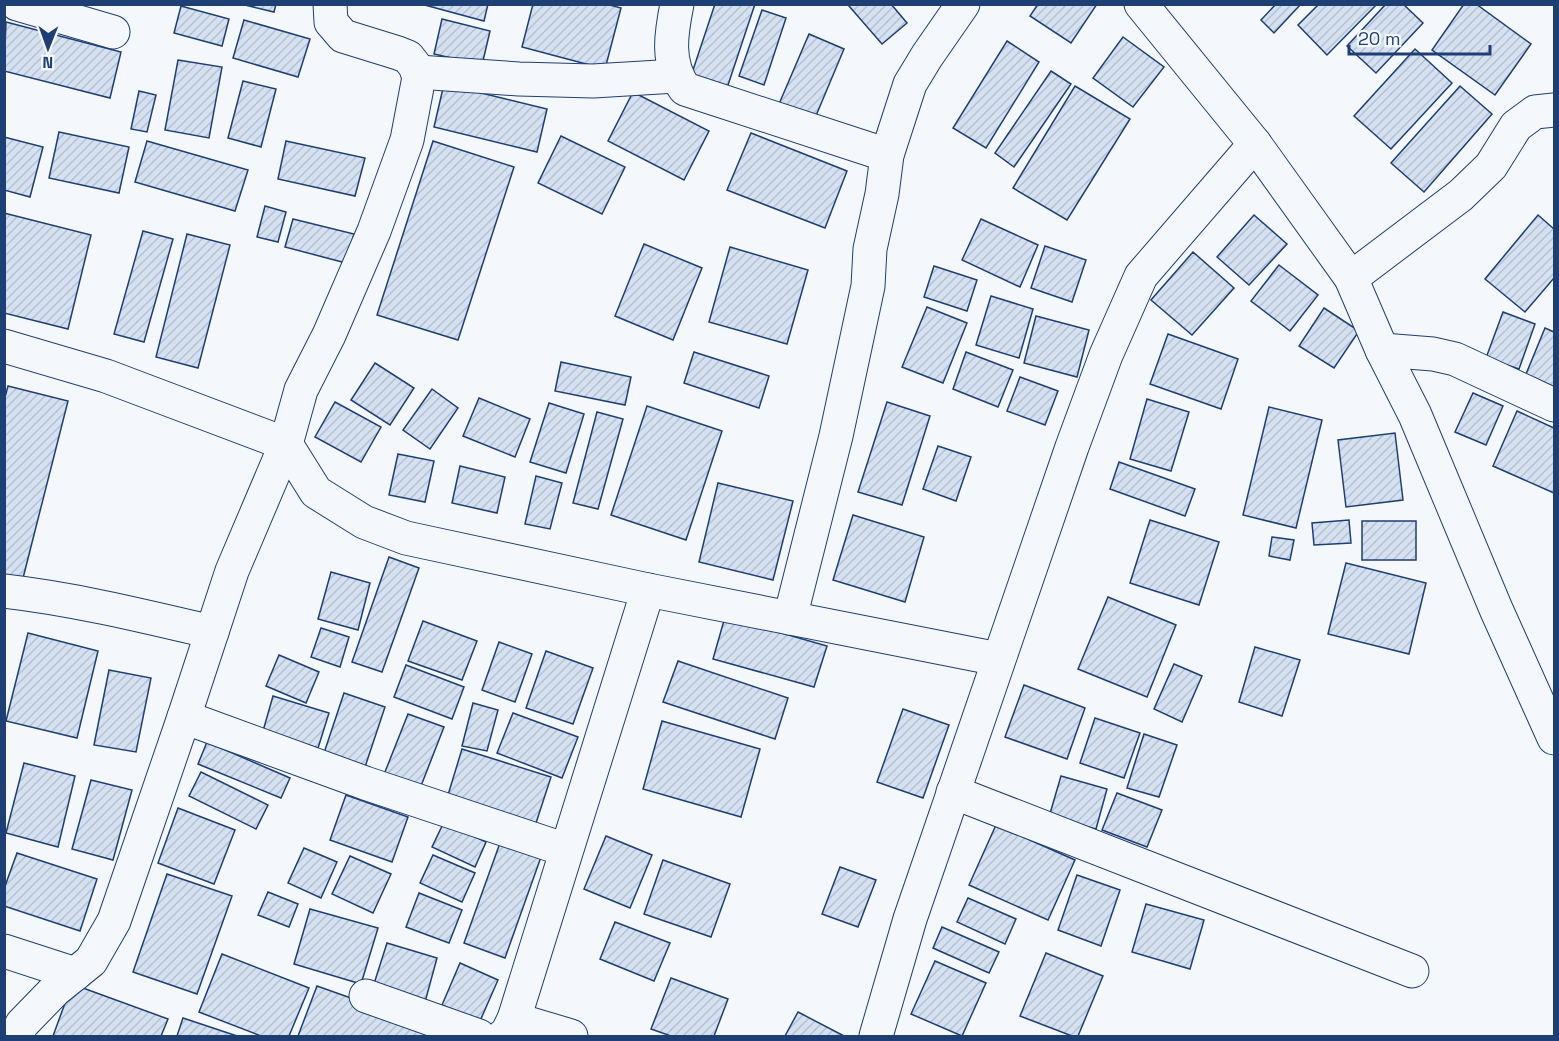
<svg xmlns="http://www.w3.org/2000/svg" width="1559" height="1041" viewBox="0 0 1559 1041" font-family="'Space Grotesk',sans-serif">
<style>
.building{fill:url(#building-hatch);stroke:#1d3f73;stroke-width:1.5}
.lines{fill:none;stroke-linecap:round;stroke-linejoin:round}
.street-casing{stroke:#1d3f73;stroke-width:35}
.secondary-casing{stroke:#1d3f73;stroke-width:35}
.street{stroke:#f4f7fb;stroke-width:33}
.secondary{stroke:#f4f7fb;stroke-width:33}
</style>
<defs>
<pattern id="building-hatch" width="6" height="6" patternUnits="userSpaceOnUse" patternTransform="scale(1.5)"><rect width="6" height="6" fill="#d5e0f0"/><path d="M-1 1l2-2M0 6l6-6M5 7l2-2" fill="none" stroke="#b6c1d1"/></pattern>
</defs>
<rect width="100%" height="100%" fill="#f4f7fb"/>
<g class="building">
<path d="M241,4h35l-2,8z"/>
<path d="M421,4h67l-4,17z"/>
<path d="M533,4h73l15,4 -16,61 -83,-22z"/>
<path d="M715,4h40l-30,90 -36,-12z"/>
<path d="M851,4h40l16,19 -25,21 -33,-38z"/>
<path d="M1038,4h59l-26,39 -41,-27z"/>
<path d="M1276,4h25l-27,29 -13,-13z"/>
<path d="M1319,4h58l-50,51 -29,-30z"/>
<path d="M1386,4h17l20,19 -47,50 -29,-27z"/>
<path d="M1464,4h12l55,40 -36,51 -63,-45z"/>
<path d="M181,6l48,13 -7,27 -48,-13z"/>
<path d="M762,10l24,8 -22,67 -25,-9z"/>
<path d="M442,19l48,12 -8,34 -48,-11z"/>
<path d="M244,20l66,19 -12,38 -65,-19z"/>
<path d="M6,22l115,30 -11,46 -106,-27z"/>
<path d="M809,34l35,15 -29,69 -36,-14z"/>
<path d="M1123,37l41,30 -31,40 -40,-29z"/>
<path d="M1007,41l32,21 -53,86 -33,-20z"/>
<path d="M1415,49l37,34 -61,66 -37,-33z"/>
<path d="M178,60l44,7 -13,71 -44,-8z"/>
<path d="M1051,71l20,13 -57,83 -19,-14z"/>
<path d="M243,81l33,8 -15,58 -33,-9z"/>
<path d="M444,84l103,25 -10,43 -103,-25z"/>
<path d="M1075,86l55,33 -63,101 -54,-32z"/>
<path d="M1460,86l32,28 -68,78 -33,-29z"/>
<path d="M139,91l17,4 -9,37 -16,-3z"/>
<path d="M633,92l76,39 -25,49 -76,-39z"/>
<path d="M59,132l70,15 -10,46 -70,-15z"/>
<path d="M751,133l96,38 -22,57 -98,-38z"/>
<path d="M561,136l64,31 -23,47 -64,-31z"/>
<path d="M4,137l39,10 -13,50 -26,-7z"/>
<path d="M147,141l101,29 -13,41 -100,-29z"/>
<path d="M286,141l79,17 -10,38 -77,-17z"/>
<path d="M433,141l81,26 -56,173 -81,-25z"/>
<path d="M265,206l21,6 -8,30 -21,-5z"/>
<path d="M4,213l87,22 -23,94 -64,-16z"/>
<path d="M1254,215l33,29 -38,41 -32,-28z"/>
<path d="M1538,215l16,14v49l-29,34 -40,-33z"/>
<path d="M293,219l61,15 -8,29 -61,-16z"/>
<path d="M981,219l57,26 -18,42 -58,-27z"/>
<path d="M143,231l30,8 -29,103 -30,-8z"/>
<path d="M187,234l43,11 -32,123 -42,-11z"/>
<path d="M644,244l58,24 -29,72 -58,-24z"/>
<path d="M1045,246l41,14 -14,42 -41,-14z"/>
<path d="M730,247l78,23 -21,74 -78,-22z"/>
<path d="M1193,252l41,36 -42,47 -41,-35z"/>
<path d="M1279,265l39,30 -28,36 -39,-30z"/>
<path d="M934,266l43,14 -10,31 -43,-14z"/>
<path d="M991,296l42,13 -14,49 -43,-13z"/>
<path d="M927,307l40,16 -24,60 -41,-16z"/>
<path d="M1324,308l35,23 -25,37 -35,-22z"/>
<path d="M1503,312l32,12 -16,45 -33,-11z"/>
<path d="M1036,316l53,14 -12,47 -53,-14z"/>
<path d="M1545,328l9,4v60l-30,-13z"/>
<path d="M1168,334l70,25 -17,50 -71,-25z"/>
<path d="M694,352l75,24 -10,32 -75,-25z"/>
<path d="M966,352l47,18 -15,37 -45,-18z"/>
<path d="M561,362l70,15 -6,28 -70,-14z"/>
<path d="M375,363l39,25 -24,37 -39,-25z"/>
<path d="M1020,377l38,14 -13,34 -38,-14z"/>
<path d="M8,386l60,15 -46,181 -18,-4v-177z"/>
<path d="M432,389l26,19 -28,41 -27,-19z"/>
<path d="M1473,393l30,13 -17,39 -31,-13z"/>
<path d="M479,398l51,21 -15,38 -52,-21z"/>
<path d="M1147,399l42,13 -18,59 -41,-12z"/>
<path d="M335,402l46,25 -20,35 -46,-25z"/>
<path d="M887,402l43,14 -28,89 -44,-13z"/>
<path d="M549,403l35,11 -18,59 -36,-11z"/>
<path d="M647,406l75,25 -36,109 -75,-25z"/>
<path d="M1269,407l53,13 -26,108 -53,-13z"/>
<path d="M1517,411l37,17v65l-61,-27z"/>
<path d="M597,412l26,7 -25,90 -25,-6z"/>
<path d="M1395,433l8,67 -57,7 -8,-67z"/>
<path d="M938,446l33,11 -15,44 -33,-12z"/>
<path d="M398,454l36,7 -9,41 -36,-7z"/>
<path d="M1119,462l76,27 -10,27 -75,-27z"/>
<path d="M460,466l45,11 -8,36 -45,-10z"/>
<path d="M536,476l26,7 -12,46 -25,-5z"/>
<path d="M718,483l75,18 -20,79 -74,-18z"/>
<path d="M853,515l71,22 -19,65 -72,-22z"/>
<path d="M1150,520l69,22 -20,63 -69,-22z"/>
<path d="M1349,520l2,23 -37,2 -2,-22z"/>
<rect x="1362" y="521" width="54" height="39"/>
<path d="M1272,537l22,3 -4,20 -21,-4z"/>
<path d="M389,557l30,11 -37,104 -30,-10z"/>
<path d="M1346,563l80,20 -17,71 -81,-20z"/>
<path d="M331,572l39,11 -12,47 -40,-11z"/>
<path d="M1108,597l68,28 -29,72 -69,-28z"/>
<path d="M725,617l102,29 -13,41 -101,-28z"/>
<path d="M423,621l54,20 -15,39 -54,-19z"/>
<path d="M321,628l28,9 -9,30 -29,-10z"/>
<path d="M28,633l70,18 -21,87 -71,-17z"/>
<path d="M499,642l33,12 -17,48 -33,-12z"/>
<path d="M1255,647l45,13 -18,56 -43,-14z"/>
<path d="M546,651l47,17 -20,56 -47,-16z"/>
<path d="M279,655l40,17 -13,31 -40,-17z"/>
<path d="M678,661l110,37 -13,41 -112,-37z"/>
<path d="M1174,664l28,12 -20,46 -28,-13z"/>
<path d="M406,665l58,22 -12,32 -58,-22z"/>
<path d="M109,670l42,8 -15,74 -42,-7z"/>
<path d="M1024,685l61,23 -18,51 -62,-22z"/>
<path d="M344,693l41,14 -23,69 -41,-14z"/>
<path d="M273,696l56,17 -11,35 -55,-17z"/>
<path d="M473,703l25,7 -11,41 -25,-5z"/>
<path d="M903,709l46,16 -26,73 -46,-16z"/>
<path d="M513,713l65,24 -16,41 -65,-25z"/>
<path d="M408,714l36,13 -25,64 -36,-14z"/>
<path d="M1095,718l45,15 -16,45 -44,-15z"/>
<path d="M662,721l98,28 -19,68 -98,-28z"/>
<path d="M1144,734l33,11 -18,52 -32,-9z"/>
<path d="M207,742l83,36 -9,20 -83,-34z"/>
<path d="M462,749l89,28 -15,46 -88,-28z"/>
<path d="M24,763l51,13 -17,71 -52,-14z"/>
<path d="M201,772l67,33 -12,24 -67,-33z"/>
<path d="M1061,776l46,13 -11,40 -47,-12z"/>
<path d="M91,780l41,10 -19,70 -41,-11z"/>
<path d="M1117,793l45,17 -15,37 -45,-17z"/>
<path d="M346,795l62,22 -16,45 -62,-22z"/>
<path d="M178,808l57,22 -21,54 -56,-21z"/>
<path d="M444,822l42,20 -11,25 -43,-20z"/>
<path d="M996,825l79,35 -27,60 -79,-35z"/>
<path d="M606,836l46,19 -22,53 -46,-19z"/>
<path d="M500,843l41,14 -36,101 -41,-15z"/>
<path d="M304,848l33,14 -16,36 -33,-15z"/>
<path d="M17,853l80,26 -17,52 -76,-25v-17z"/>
<path d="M433,855l42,18 -13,29 -42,-19z"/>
<path d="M350,856l41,18 -18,39 -41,-19z"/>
<path d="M663,860l67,24 -19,53 -67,-23z"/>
<path d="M840,867l36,13 -18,47 -36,-13z"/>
<path d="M167,874l65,22 -35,98 -64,-22z"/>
<path d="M1077,875l43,15 -19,56 -43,-16z"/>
<path d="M268,892l30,12 -9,23 -31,-12z"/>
<path d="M419,893l43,17 -13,33 -43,-16z"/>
<path d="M968,898l48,21 -11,25 -48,-22z"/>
<path d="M1146,904l58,16 -14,49 -58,-17z"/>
<path d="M310,909l68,19 -17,56 -67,-20z"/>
<path d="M615,922l55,21 -16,38 -54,-22z"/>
<path d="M942,927l57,25 -10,21 -56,-25z"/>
<path d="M387,943l50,15 -12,44 -52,-15z"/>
<path d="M1046,953l57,23 -25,60h-6l-52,-20z"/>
<path d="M222,954l87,34 -20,48h-28l-62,-24z"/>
<path d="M935,961l51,22 -24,53 -51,-22z"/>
<path d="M460,963l38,17 -18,41 -38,-16z"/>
<path d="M671,978l57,21 -14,37h-43l-20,-7z"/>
<path d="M72,984l96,35 -7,17h-108z"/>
<path d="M317,986l138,49v1h-157z"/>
<path d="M798,1012l46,24h-59z"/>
<path d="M183,1018l54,18h-60z"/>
</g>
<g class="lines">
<g class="street-casing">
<g id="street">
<path d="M17,4l96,28"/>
<path d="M677,4c-6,30 -11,59 8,85l202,66"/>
<path d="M418,72l101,7 74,2 83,-5"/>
<path d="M1351,278l110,-83 30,-29 25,-40 19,-14 19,-2"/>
<path d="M4,346l102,30 180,68 30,48 48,30 42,16 242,52 350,69"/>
<path d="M1382,350l51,4 22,5 99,46"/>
<path d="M4,591c70,8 140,25 208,41"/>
<path d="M790,618l46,-182 32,-150 2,-37 12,-55 5,-39 23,-71 17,-28 36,-52"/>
<path d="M184,717l181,66 201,67"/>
<path d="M953,792l459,179"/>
<path d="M4,951l71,23"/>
<path d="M366,996l113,40"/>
<path d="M514,1019l57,17"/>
<path d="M16,1036l6,-12 33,-34 36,-29 23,-40 70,-204 48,-146 54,-127 15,-54 28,-55 45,-104 33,-91 12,-63 -4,-11 -7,-9 -10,-4 -55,-17 -12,-14 -1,-18"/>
<path d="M503,1036l3,-1 8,-16 134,-429"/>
<path d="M876,1036l34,-117 162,-472 34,-92 35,-79 114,-132"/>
</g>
</g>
<g class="secondary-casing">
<path id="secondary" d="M1141,4l114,140 96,134 31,72 33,65 81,194 58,129"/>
</g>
<use href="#street" class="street"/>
<use href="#secondary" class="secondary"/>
</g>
<rect width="1559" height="1041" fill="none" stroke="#1d3f73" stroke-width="12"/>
<g transform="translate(48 48) rotate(181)" stroke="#f4f7fb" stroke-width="4.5" paint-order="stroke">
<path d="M0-4.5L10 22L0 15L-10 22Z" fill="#1d3f73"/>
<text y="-9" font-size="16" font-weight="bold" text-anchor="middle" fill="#1d3f73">N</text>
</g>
<path d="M1349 45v9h141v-9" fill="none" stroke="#1d3f73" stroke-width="3"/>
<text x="1358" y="45" font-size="18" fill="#1d3f73" stroke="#f4f7fb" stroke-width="4.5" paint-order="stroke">20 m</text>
</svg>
